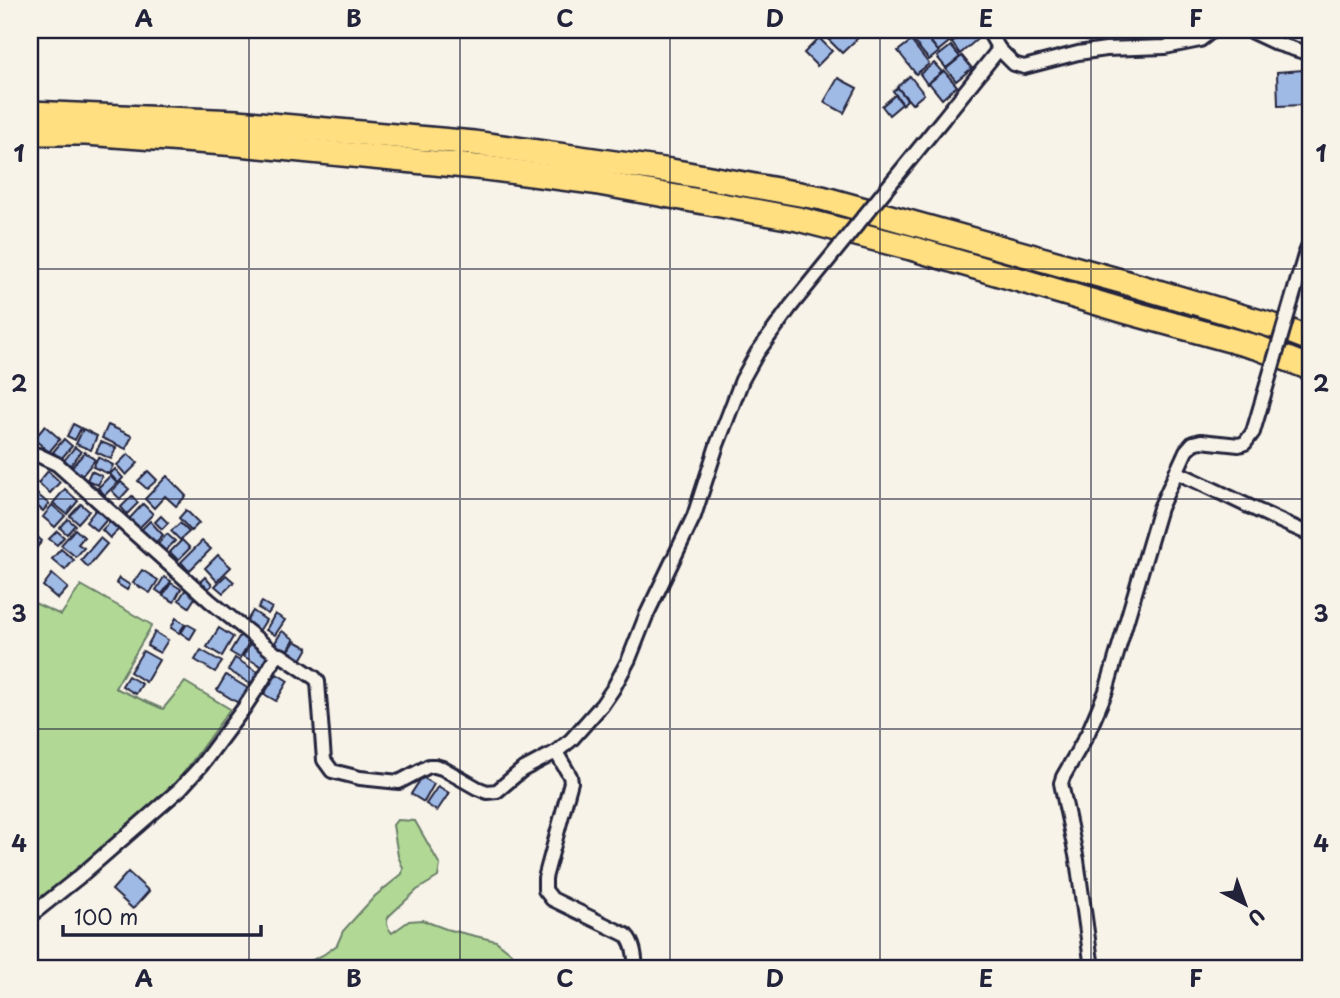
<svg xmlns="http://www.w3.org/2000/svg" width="1340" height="998" viewBox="0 0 1340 998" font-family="'Playpen Sans',sans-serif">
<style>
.green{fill:#b1d995;stroke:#6a7e68;stroke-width:2}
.building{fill:#a0bae6;stroke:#22223b;stroke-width:2}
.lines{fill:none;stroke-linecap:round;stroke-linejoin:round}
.minor-casing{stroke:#22223b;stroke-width:18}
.motorway-casing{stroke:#22223b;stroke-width:28}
.minor{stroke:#f7f3e8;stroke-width:12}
.motorway{stroke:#ffdf80;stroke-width:23}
.minor-bridge-casing{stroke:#22223b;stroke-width:18;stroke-linecap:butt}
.minor-bridge{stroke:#f7f3e8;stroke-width:12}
.grid{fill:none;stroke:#22223b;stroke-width:2;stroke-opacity:0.55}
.neatline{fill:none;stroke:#22223b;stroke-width:2.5}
.grid-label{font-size:23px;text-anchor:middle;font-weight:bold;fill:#22223b}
</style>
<rect width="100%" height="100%" fill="#f7f3e8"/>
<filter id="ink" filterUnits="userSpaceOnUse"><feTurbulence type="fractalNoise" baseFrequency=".0143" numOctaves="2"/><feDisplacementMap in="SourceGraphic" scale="14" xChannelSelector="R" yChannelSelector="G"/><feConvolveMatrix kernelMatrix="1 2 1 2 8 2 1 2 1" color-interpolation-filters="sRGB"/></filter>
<g filter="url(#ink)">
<g class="green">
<path d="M81,585l71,40 -37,63 48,21 22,-27 45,27 -50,69 -77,70 -73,62v-309l31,14z"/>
<path d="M397,820l18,1 25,44 -2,12 -21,13 -28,26c-4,7 -2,11 3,17l17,-12 13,-1 24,9 50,12 28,22 -3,5h-225l27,-13 14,-10 6,-14 32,-35 27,-22 1,-6 -5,-12 -5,-31z"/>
</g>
<g class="building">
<path d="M819,30h20l-10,10z"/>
<path d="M840,30h16l5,5 -19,18 -13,-13z"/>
<path d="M932,30h7l10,12 -11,9 -12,-16z"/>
<path d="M950,30h17l-16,13 -7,-9z"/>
<path d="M968,30h8l5,6 -21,18 -8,-11z"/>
<path d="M921,31l18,21 -10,8 -18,-22z"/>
<path d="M819,38l13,13 -15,15 -13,-13z"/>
<path d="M911,41l18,23 -13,10 -18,-23z"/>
<path d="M951,46l9,11 -14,11 -9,-11z"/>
<path d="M962,56l10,12 -16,13 -10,-12z"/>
<path d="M934,63l8,9 -15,12 -7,-10z"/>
<path d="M1303,70l2,35 -27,1 -1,-34z"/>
<path d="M944,71l13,15 -15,13 -13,-16z"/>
<path d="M910,76l14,18 -12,10 -15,-17z"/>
<path d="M838,78l19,10 -13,25 -20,-11z"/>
<path d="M898,88l9,12 -4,4 -10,-13z"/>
<path d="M895,95l7,9 -13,11 -7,-9z"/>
<path d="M73,424l8,4 -6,12 -8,-4z"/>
<path d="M108,425l24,11 -6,13 -24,-11z"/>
<path d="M45,426l15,13 -11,13 -15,-13z"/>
<path d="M83,429l14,7 -6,14 -15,-6z"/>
<path d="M64,439l8,7 -11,13 -8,-7z"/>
<path d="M101,442l15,6 -5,11 -15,-7z"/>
<path d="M75,447l6,5 -12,15 -6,-5z"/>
<path d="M85,452l10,8 -15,18 -10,-9z"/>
<path d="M128,454l10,9 -12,12 -9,-10z"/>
<path d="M98,457l15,8 -4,9 -16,-7z"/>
<path d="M115,469l8,9 -5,5 -8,-9z"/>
<path d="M48,471l12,11 -10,11 -12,-10z"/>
<path d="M91,471l11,5 -4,9 -11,-5z"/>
<path d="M148,471l9,9 -10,9 -9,-8z"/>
<path d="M110,476l7,7 -12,12 -7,-7z"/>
<path d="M167,476l19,20 -10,10 -11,-10 -11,12 -9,-9z"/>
<path d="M121,482l8,7 -9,10 -8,-8z"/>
<path d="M65,489l13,12 -11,13 -14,-11z"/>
<path d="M37,494l12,10 -6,7 -12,-10z"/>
<path d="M132,496l6,7 -11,11 -6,-7z"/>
<path d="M81,504l8,7 -11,12 -8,-7z"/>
<path d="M143,504l10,10 -15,15 -9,-10z"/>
<path d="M52,505l13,11 -10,11 -12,-10z"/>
<path d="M98,507l11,10 -12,14 -11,-9z"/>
<path d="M186,510l13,13 -8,8 -12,-13z"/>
<path d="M161,516l7,7 -6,6 -7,-7z"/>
<path d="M68,519l7,6 -8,9 -7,-6z"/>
<path d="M113,519l8,8 -11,11 -8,-8z"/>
<path d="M150,521l13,14 -9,9 -14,-13z"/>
<path d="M180,523l9,9 -9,8 -9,-9z"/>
<path d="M75,529l9,8 -6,7 6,4 -8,9 -15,-12z"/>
<path d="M30,530l12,11 -8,10 -4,-4z"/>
<path d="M57,531l7,6 -7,8 -8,-6z"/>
<path d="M167,534l8,7 -12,12 -7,-7z"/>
<path d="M100,538l7,6 -19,23 -7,-7z"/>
<path d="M182,540l8,8 -12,12 -8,-8z"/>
<path d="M202,541l9,8 -22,22 -8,-9z"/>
<path d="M61,549l13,11 -9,10 -13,-11z"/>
<path d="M218,555l13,12 -14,14 -12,-13z"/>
<path d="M142,570l16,10 -8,13 -17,-10z"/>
<path d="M52,574l16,14 -10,11 -15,-13z"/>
<path d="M226,575l8,7 -11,11 -8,-7z"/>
<path d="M164,577l7,4 -9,13 -6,-4z"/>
<path d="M205,577l7,8 -7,7 -7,-8z"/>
<path d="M119,578l11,7 -3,5 -11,-7z"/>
<path d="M171,583l10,6 -7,13 -11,-6z"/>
<path d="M185,590l11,6 -7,11 -10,-7z"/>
<path d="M262,602l10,6 -4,6 -10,-6z"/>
<path d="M253,611l13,9 -8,13 -14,-8z"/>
<path d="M275,614l10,6 -10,15 -9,-5z"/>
<path d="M176,618l9,6 -6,9 -8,-5z"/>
<path d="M187,624l9,5 -6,10 -9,-6z"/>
<path d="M219,628l14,9 -11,19 -15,-9z"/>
<path d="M282,631l12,8 -9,15 -12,-8z"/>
<path d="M155,632l13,8 -8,13 -13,-7z"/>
<path d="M242,632l10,6 -12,20 -10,-6z"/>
<path d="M295,641l13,7 -7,12 -13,-8z"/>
<path d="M251,643l18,10 -8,13 -18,-10z"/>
<path d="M201,650l21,12 -7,10 -20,-12z"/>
<path d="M143,651l16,9 -13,22 -16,-10z"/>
<path d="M235,658l26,16 -7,12 -26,-16z"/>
<path d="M277,674l11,7 -12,20 -12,-7z"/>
<path d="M226,675l23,14 -9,15 -23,-14z"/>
<path d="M128,676l14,8 -6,10 -14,-8z"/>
<path d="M422,777l12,7 -10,18 -13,-8z"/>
<path d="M438,786l11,7 -12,18 -11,-7z"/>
<path d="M128,872l21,19 -16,18 -21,-19z"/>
</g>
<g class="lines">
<g class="minor-casing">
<g id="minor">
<path d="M1248,30l30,14 32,10"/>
<path d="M999,49l15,15 10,3 54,-14 28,-4 59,-2 35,-7 13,-10"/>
<path d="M943,119l56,-70 -11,-19"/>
<path d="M1305,255l5,-12"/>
<path d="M30,454l8,1 19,9 153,137 67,54h4l34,23 3,4 6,78 8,11 28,7 39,4 30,-16h6l7,2 35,20 10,4 10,-1 25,-21 34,-18 15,-12 31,-35 11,-16 16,-30 17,-43 48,-100 23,-71 25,-65 15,-27 34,-47"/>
<path d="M1176,472c45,20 88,43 134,62"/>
<path d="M556,752l14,24 1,6 -26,96v12l7,9 74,36c8,8 9,22 10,33"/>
<path d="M30,916l49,-39 101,-88 20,-22 44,-59 18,-27 15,-26"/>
<path d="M1092,968l-15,-108 -16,-77 2,-6 25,-44 18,-42 54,-183 26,-57 7,-8 8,-2 38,4 6,-2 8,-11"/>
</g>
</g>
<g class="motorway-casing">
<g id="motorway">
<path d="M30,113l207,9 237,21 197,28 151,27 302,84 160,47 26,10"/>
<path d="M30,133h56l152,11 248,24 107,14 205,37 113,29 217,64 131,36 51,20"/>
</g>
</g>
<use href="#minor" class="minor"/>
<use href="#motorway" class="motorway"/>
<g class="minor-bridge-casing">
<g id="minor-bridge">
<path d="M791,306l152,-187"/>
<path d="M1253,432l52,-177"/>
</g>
</g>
<use href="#minor-bridge" class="minor-bridge"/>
</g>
</g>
<path class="grid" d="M249,30v938M460,30v938M670,30v938M880,30v938M1091,30v938M30,269h1280M30,499h1280M30,729h1280"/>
<rect width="1340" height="998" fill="none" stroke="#f7f3e8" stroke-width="77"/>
<g transform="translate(1245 904) rotate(139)" stroke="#f7f3e8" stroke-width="5" paint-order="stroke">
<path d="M0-5L12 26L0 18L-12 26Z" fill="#22223b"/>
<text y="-10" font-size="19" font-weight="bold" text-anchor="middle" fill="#22223b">U</text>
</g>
<path d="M63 925v10h198v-10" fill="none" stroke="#22223b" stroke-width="3.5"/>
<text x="74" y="925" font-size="21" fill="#22223b" stroke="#f7f3e8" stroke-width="5" paint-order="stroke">100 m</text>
<rect x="38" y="38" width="1264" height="922" class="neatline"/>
<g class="grid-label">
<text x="144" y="27">A</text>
<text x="354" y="27">B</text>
<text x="565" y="27">C</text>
<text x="775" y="27">D</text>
<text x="986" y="27">E</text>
<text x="1196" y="27">F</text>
<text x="19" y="162">1</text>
<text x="1321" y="162">1</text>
<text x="19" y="392">2</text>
<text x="1321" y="392">2</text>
<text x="19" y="622">3</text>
<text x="1321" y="622">3</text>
<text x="19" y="852">4</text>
<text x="1321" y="852">4</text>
<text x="144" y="987">A</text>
<text x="354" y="987">B</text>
<text x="565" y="987">C</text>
<text x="775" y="987">D</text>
<text x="986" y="987">E</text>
<text x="1196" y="987">F</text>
</g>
</svg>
